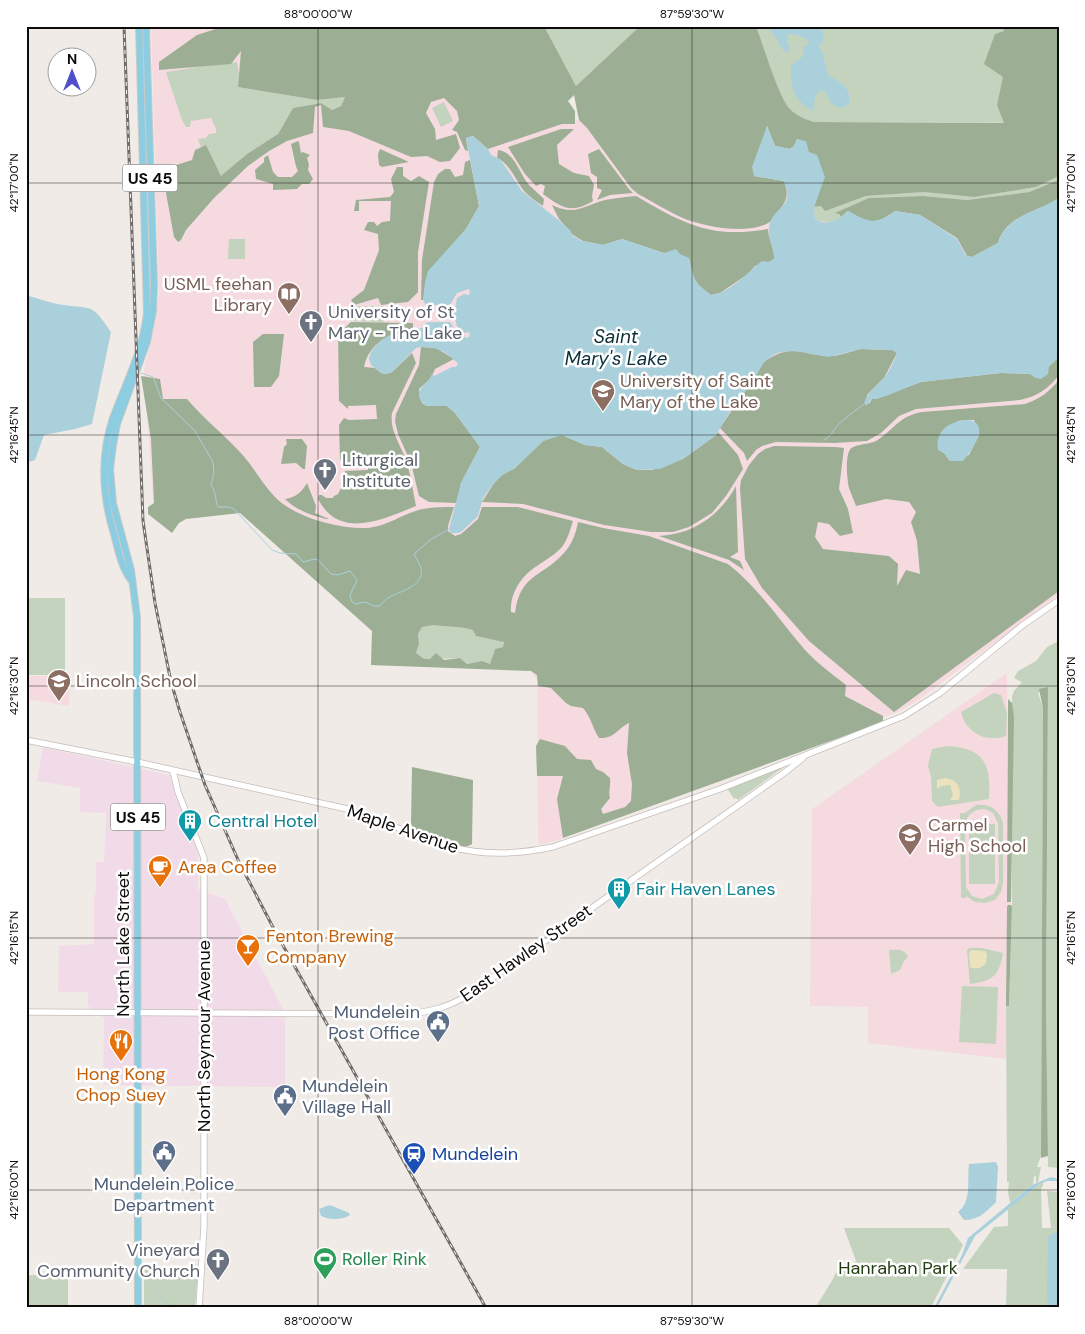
<svg xmlns="http://www.w3.org/2000/svg" width="1085" height="1334" viewBox="0 0 1085 1334" font-family="'DM Sans',sans-serif">
<style>
.commercial{fill:#f1dbe8}
.education{fill:#f5dbe0}
.green{fill:#c4d3bd;fill-rule:evenodd}
.forest{fill:#9caf94;fill-rule:evenodd}
.sand{fill:#ece3be}
.water{fill:#aad0db}
.lines{fill:none;stroke-linecap:round;stroke-linejoin:round}
.stream{stroke:#aad0db;stroke-width:1}
.secondary-casing{stroke:#c3bdb9;stroke-width:7}
.primary-casing{stroke:#cacac9;stroke-width:8}
.secondary{stroke:#fff;stroke-width:5.5}
.primary{stroke:#8ccde1;stroke-width:6}
.rail-casing{stroke:#706c6a;stroke-width:3}
.rail{stroke:#fff;stroke-width:1;stroke-dasharray:4;stroke-linecap:butt}
.ticks{fill:none;stroke:#0e0c0b;stroke-width:1;stroke-opacity:0.45}
.labels{text-anchor:middle;stroke-width:5;stroke-linejoin:round;paint-order:stroke}
.shield{fill:#fff;stroke:#565554;stroke-width:1}
.shield-label{font-size:16px;font-weight:bold;fill:#0e0c0b}
.education-label{font-size:18px;fill:#785e54;stroke:#fff;text-anchor:start}
.worship-label{font-size:18px;fill:#5b616d;stroke:#fff;text-anchor:start}
.culture-label{font-size:18px;fill:#0d838f;stroke:#fff;text-anchor:start}
.street-label{font-size:18px;fill:#0e0c0b;stroke:#fff}
.food-label{font-size:18px;fill:#c56008;stroke:#fff;text-anchor:start}
.service-label{font-size:18px;fill:#4e5e75;stroke:#fff;text-anchor:end}
.transit-label{font-size:18px;fill:#164399;stroke:#fff;text-anchor:start}
.leisure-label{font-size:18px;fill:#27864d;stroke:#fff;text-anchor:start}
.park-label{font-size:18px;fill:#223c12;stroke:#fff}
.water-label{font-size:19px;font-style:italic;fill:#0a2f38;stroke:#fff}
.neatline{fill:none;stroke:#0e0c0b;stroke-width:2}
.ticks-label{font-size:12px;text-anchor:middle;fill:#0e0c0b}
</style>
<rect width="100%" height="100%" fill="#f1ebe7"/>
<path class="commercial" d="M43,747l126,28 29,72v42l27,10 57,108 3,13v67l-182,-2 1,-67 -16,-12v-14h-30l1,-46 35,-2v-46l2,-7v-29h8l2,-49 -26,-1v-24l-43,-7z"/>
<g class="education">
<path d="M151,26h353v93l323,4h232v471l-139,105 -22,13 -340,128 -18,5 -2,-3 -1,-162 -5,-8 -3,-3 -158,-4 1,-34 -132,-118 -54,6 -32,-3 -10,-147 11,-45 4,-30z"/>
<path d="M1007,673v229h4v3h-2l-2,2 -1,152 -138,-16v-36l-58,-1 2,-197z"/>
<path d="M26,676h44l-1,30 -42,-7v35z"/>
</g>
<g class="green">
<path d="M544,26h96l-64,60z"/>
<path d="M756,26h297l-1,97 -238,-1c-9,-3 -17,-6 -24,-13 -11,-11 -27,-65 -34,-83z"/>
<path d="M237,62l2,13 -1,12 79,13 28,-3 -4,9 -10,4 -10,-7 -28,5 -15,26 -31,20 -26,23 -15,-32 -5,2 -3,-8 8,-1 3,-4 7,-1v-4l-5,-11 -20,3 -1,6h-4l-4,-7 -16,-48 51,-8z"/>
<path d="M444,102l9,19 -12,6 -9,-19z"/>
<path d="M1059,176v4l-30,12 -62,8 -44,-4 -54,2 -30,16 2,3 -9,6 -17,-3 -1,-13 35,-5 17,-6 58,-4 50,5 62,-10z"/>
<path d="M229,239h16v20h-17z"/>
<path d="M350,306h34v16l-34,-1 2,-6z"/>
<rect x="26" y="598" width="39" height="77"/>
<path d="M434,625c14,2 26,1 40,5l2,6 28,5 -1,6 -8,2 -5,15 -8,-3 -15,3 -7,-6 -36,1 -8,-6 3,-9 -1,-10 4,-7z"/>
<path d="M1059,641v527l-11,-1 -2,-162 2,-318 -10,6 5,15 -2,448 -4,11h4l-3,15 -2,1v-7h-2l-1,8 -23,19 -2,-11 1,-10h-2l-1,-176h3l3,-99v-211l2,-5 8,-9 -8,-4 4,-7 18,-10 11,-14z"/>
<path d="M994,693l7,2 6,18 -1,23c-20,7 -40,-3 -45,-24z"/>
<path d="M947,746c37,2 44,17 42,53l-51,8 -6,-6 -1,-24 -3,-11 4,-17z"/>
<path d="M787,765l-49,35 -2,-2 -2,1 -7,-11z"/>
<path d="M976,805c13,-2 24,5 27,18v59l-2,10 -6,8 -10,3 -10,-1 -9,-6v2h-5l-1,-85h5zM985,809l8,4 5,10 1,59 -5,12 -12,5 -10,-3 -6,-9 -1,-62c2,-11 9,-16 20,-16z"/>
<rect x="969" y="824" width="26" height="60"/>
<path d="M969,948h13l21,5c-4,23 -10,28 -33,31l-3,-33z"/>
<path d="M889,950c8,0 15,-2 19,7l-4,4 -4,9 -9,4z"/>
<path d="M962,986l36,1 -2,57 -37,-2z"/>
<path d="M1043,1182v4l-2,2 1,40h9l-4,-37 12,1v116h-53l1,-39h-44l31,-42 14,-1v-17z"/>
<path d="M844,1228h105l14,17 -31,60 -4,3h-110l-1,-3 16,-26 2,-5 21,-13z"/>
<path d="M144,1270h54l-3,38h-51z"/>
<path d="M26,1275l42,1v32h-42z"/>
</g>
<g class="forest">
<path d="M225,26h319l32,60 64,-60h116c7,18 23,72 34,83 7,7 15,10 24,13l190,1 -7,-18 6,-28 -19,-13 11,-30 9,-3 -1,-5h56v150l-23,11 -62,10 -50,-5 -58,4 -41,15 -4,-5 -7,1 4,-13 -9,-41 -12,-14 -3,7 -4,3 -15,-3 -8,-20 -13,50 30,5c5,13 3,20 -6,31 -2,3 -5,6 -7,9 -19,15 -65,6 -86,-2 -16,-7 -32,-17 -47,-25l-7,-6 -44,-60 -8,-8 -5,-25 -6,6 7,10v13h-13l-74,25 -15,-13 -7,2 2,13 -3,-1 -8,-18 -5,-2 7,-10 -2,-9 -13,-13 -13,4 -5,11 9,16 1,11 20,-6 4,14 -10,13 -10,1 -13,-6 -16,1 -62,-26 -26,-4 -2,-22 -6,2 -2,26 -26,8 -18,10 -21,15 -34,32 -28,32 -5,10 -3,2 -4,-5 -8,-44 7,-27 19,-6 3,-10 11,-5 15,31 26,-22 31,-20 15,-26 28,-5 11,7 9,-4 4,-9 -28,3 -79,-13 3,-36 -10,13 -72,6v-8l38,-27z"/>
<path d="M561,129h13l-17,16 2,19 15,9 15,3 5,9 -2,11 1,5c-22,13 -31,7 -50,-7l2,-8 -4,-2 -5,2 -11,-12 -17,-27z"/>
<path d="M298,141l1,1 2,11 2,-1 7,3 -3,3 2,7 -1,5 5,9 -4,5h-7l-5,5 -24,1v-6l-17,-5 -1,-9 9,-8v-4l4,-3 5,17 5,5h14l6,-6c-3,-5 -5,-20 -7,-27z"/>
<path d="M380,149l29,13 -27,5 -3,-2 -1,-11z"/>
<path d="M599,149l30,40 4,4 -23,2 -13,5 5,-10 -5,-2v-11l-6,-4 -3,-19z"/>
<path d="M498,150c17,2 21,23 31,35 5,5 10,9 15,14l-1,7c-6,-4 -12,-8 -17,-13 -10,-10 -15,-29 -29,-35z"/>
<path d="M470,160l9,46 -13,23 -37,42 -6,29h-2l1,-40 12,-78 4,-8 7,-5h5l5,8 8,-2 2,-13z"/>
<path d="M397,167h6v9l8,5 8,-5 10,6 -11,70v40l-10,10 -27,3 -3,-7 -24,7 -3,-5 13,-10 15,-40 -1,-16 -14,-4 4,-8h6l3,4 5,-4 8,-1 1,-20h-32v10h-5l2,-11 34,-3 4,-5 -3,-13z"/>
<path d="M1059,180v18c-22,15 -52,16 -61,45l-26,14 -5,-1 -10,-18 -37,-23 -25,-4c-20,15 -27,12 -47,0l-7,6 -2,-3 -4,-1 34,-15 54,-2 44,4 62,-8z"/>
<path d="M636,196c48,28 75,43 132,33 0,10 7,20 6,30l-5,3 -14,4 -7,8 -28,19 -9,2c-17,-12 -18,-17 -22,-37l-25,-5 -42,-14 -19,6 -20,-4 -10,-6 -14,-16 -7,-14c23,11 31,1 53,-5 10,-2 20,-3 31,-4z"/>
<path d="M351,322l62,1v7c-23,2 -44,13 -49,37l11,1 6,5 5,1 6,-2 20,-19 4,10 -24,50c-3,18 10,33 15,50 4,14 6,29 9,43 -33,13 -76,35 -98,-7l1,-4h3l4,3h7l1,-2 4,-2 6,-12 1,-11 23,-1v-4l-23,-2 -5,-4 -1,-35 5,-7 5,2 28,-1 -1,-14 -28,1v3l-9,-8 -1,-67z"/>
<path d="M263,334h21l-5,42 -8,11h-17l-1,-45z"/>
<path d="M421,347l15,1 18,11 -19,10 -4,9 -12,11 1,10 3,5 7,2h17l8,7 25,34 -19,36 -4,20 -28,-1 -10,-6 -8,-33 -13,-29 -3,-13 1,-7 23,-49z"/>
<path d="M861,349l32,1 4,3 -13,25 -17,17 2,9 3,-5 49,-17 17,-2 63,-7 29,1 6,4 23,-21v18c-11,14 -21,21 -39,25l-104,9 -17,7 -18,17 -14,8 -33,2 -58,-1 -14,4 -6,4 -9,11 -3,-8 -24,-25 44,-66c27,-19 35,-8 63,-6 11,1 24,-5 34,-7z"/>
<path d="M141,376l19,3 3,20h24c15,18 33,32 49,49 15,14 24,33 38,48 19,21 64,33 92,32 21,-1 37,-15 57,-19 10,-2 21,-2 31,-2l-6,19v5l7,5 6,-2 17,-15 4,-12h36l55,14c-3,9 -5,18 -11,26 -7,8 -17,13 -25,19 -16,10 -27,27 -26,46l4,1c5,-39 27,-36 48,-59 9,-9 13,-21 15,-32l25,6 46,8 79,28c30,23 52,57 77,86 12,13 27,24 41,35l-1,11 38,20v6l-320,116 -6,-39 6,-23h-26l-1,-30 4,-7 25,7 12,13 14,1 5,9 7,3 7,6c1,8 -2,13 0,20l-9,11 2,5 22,-7 6,-6 1,-17 -5,-31 2,-30c-11,5 -14,16 -30,15 -7,-11 -8,-21 -16,-30l-12,-2 -5,-3 -15,-15 -13,-2 -1,-11 -6,-4 -160,-6 1,-34 -132,-118 -54,6 -7,4 -7,10 -24,-19v-7l6,-4 -3,-64zM434,625c13,2 26,1 39,5l3,6 28,6 -1,5 -8,2 -5,15 -8,-3 -15,3 -7,-6 -16,2 -8,-7 -6,6h-6l-8,-6 3,-9 -1,-10 4,-7z"/>
<path d="M1059,380v211l-165,121 -85,-71 -47,-53 -17,-29 -5,-71 1,-8 8,-15 9,-11 7,-5 9,-3 61,1 9,1 -5,41 9,20 5,24 -13,3 -11,-12 -11,-2 -3,15 8,12 66,7 9,8 -1,22 9,-16 14,4 -3,-33 -6,-19 5,-10 -7,-10 -23,-3 -30,7c-2,-6 -5,-12 -7,-18 -2,-8 -5,-38 4,-41 9,-4 18,-2 26,-8 17,-12 21,-23 43,-27l103,-8c15,-5 24,-12 34,-24zM966,420h8l5,15 -10,20 -19,6 -6,-8 -5,-3 19,-29z"/>
<path d="M718,432l20,23 5,14 -17,27 -14,17 -23,14 -16,5h-22l-47,-7 -81,-21 -41,-2 12,-19 8,-8 13,-7 28,-27 10,-4 9,-2 23,10 17,2 21,17 14,6h15l31,-11 33,-24z"/>
<path d="M286,439h16l5,7 -2,23h-2l-7,-6 -15,1 3,-17 3,-3z"/>
<path d="M307,483l9,23 -1,7 14,6h-3c-16,-4 -30,-9 -41,-20 11,-2 16,-6 22,-16z"/>
<path d="M736,486l2,66 -8,5 10,4 4,9 -15,-10 -70,-24c35,-2 60,-20 77,-50z"/>
<path d="M1048,687l-2,318 2,151 -7,2 2,-450 -4,-19z"/>
<path d="M1008,699l4,4 2,14 -3,185h-4z"/>
<path d="M412,767l61,13 -1,64c-14,10 -43,-5 -58,-11l-3,-9z"/>
<path d="M1008,905h3l1,2 -3,99h-3l1,-99z"/>
</g>
<g class="sand">
<path d="M945,778c13,2 17,10 14,22h-9l3,-5 -3,-10 -9,1 -4,3v-9z"/>
<path d="M972,950l13,1 2,4 -1,8c-4,5 -9,7 -16,4l-1,-15z"/>
</g>
<g class="water">
<path d="M766,26h56l2,14 -5,6v3l3,2 6,24c12,8 24,12 21,29l-7,4 -11,-4 -5,-12 -7,-2 -4,8 -2,13c-21,-12 -22,-24 -22,-46 8,-5 15,-8 12,-18l6,-3 -1,-4 -11,-5 -9,-1 -1,7 3,9 -4,2 -5,-4 -3,-8z"/>
<path d="M767,126l8,20 15,3 4,-3 3,-7 9,2 3,11 8,3 8,22 -11,30 1,12c13,8 23,1 33,-8 20,11 28,15 47,0l25,4 37,24 9,17 6,1 26,-14c10,-29 38,-30 61,-45v159l-10,9 -1,8 -7,5 -5,-1 -6,-4 -29,-1 -63,7 -17,2 -35,14 -9,3h-5l-6,7 -2,-3c5,-13 11,-15 20,-25 5,-6 10,-17 13,-25l-5,-3 -31,-1 -32,8 -33,-6 -15,1 -6,2 -11,8 -12,21 -21,27 -15,25 -33,24 -23,10 -23,1 -14,-6 -21,-17 -17,-2 -23,-10 -19,6 -28,27 -13,7 -8,8 -11,15 -5,18 -3,3 -14,13 -4,1h-6l-2,-4 12,-46 19,-36 -25,-34 -8,-7h-21c-17,-16 1,-19 6,-32l2,2 18,-9h4l2,-3c-11,-13 -26,-20 -42,-16l-24,24 -6,2 -5,-1 -10,-8 -2,-6c2,-14 19,-25 32,-28 7,-2 14,-1 21,-3l5,-6h23c8,12 3,9 17,16l3,-2 -1,-4 -6,1 -5,-3 -3,-11h-16v-10h16l2,-11 7,-4 5,1 1,-3 -1,-3 -12,4 -7,12h-24l-3,-5 2,-18 3,-11 38,-42 13,-23 -13,-68 7,-2 15,13 3,6 9,4 22,32 34,27 14,12 3,6 9,5 21,4 19,-6 42,14 12,-4 4,5 9,4c4,20 5,25 22,37 20,-3 36,-22 51,-34l7,1 5,-3c2,-13 -9,-20 -4,-36 5,-17 25,-16 14,-42l-30,-5 -2,-9z"/>
<path d="M26,293l3,3c12,3 23,8 35,9 30,4 28,-1 47,27l-19,92 -17,5 -31,6 -9,25 -9,3z"/>
<path d="M966,420c27,1 6,31 -3,41h-13l-6,-8 -6,-3c-3,-20 11,-28 28,-30z"/>
<path d="M996,1162l2,5 -2,35c-10,10 -17,18 -32,18l-6,-8c14,-10 9,-33 11,-48z"/>
<path d="M1051,1177l8,2v2h-12l-7,3 -65,52 -36,68 -3,4h-2l28,-53 6,-17 64,-53z"/>
<path d="M330,1205l19,8 1,2c-7,5 -21,5 -29,1l-2,-7z"/>
<path d="M1052,1233h7v75h-6l-4,-3 -2,-6 1,-62z"/>
</g>
<g class="lines">
<g class="stream">
<path d="M141,373l12,4 8,21 34,33 18,31 1,11 -3,12c5,6 4,15 7,22h11l5,2 38,41 8,3 16,1 7,8 12,-3 3,1 13,14 7,1 12,-4 7,9 -7,15 2,7 3,2 10,-2 9,4h6c2,-3 5,-6 8,-8 11,-7 37,-11 33,-30 -1,-5 -5,-9 -7,-14l16,-14 19,-11"/>
<path d="M824,440c8,-4 9,-10 14,-15 8,-8 17,-14 26,-21"/>
<path d="M156,1291l16,17"/>
</g>
<g class="secondary-casing">
<g id="secondary">
<path d="M26,740l111,22 210,47c36,10 68,29 104,38 35,9 67,7 102,0l167,-58 184,-73 36,-23 83,-68 36,-25"/>
<path d="M173,771l5,21 26,66v368l-5,82"/>
<path d="M26,1012l376,2c25,-1 45,-6 66,-19l316,-222 19,-15"/>
</g>
</g>
<g class="primary-casing">
<g id="primary">
<path d="M131,580c-10,-13 -13,-31 -17,-46 -12,-39 -14,-77 -1,-116 13,-35 30,-67 34,-105l-8,-287"/>
<path d="M138,1308l-1,-691 -6,-47 -18,-67 -3,-34 3,-24 4,-21 30,-82 6,-31 1,-26 -8,-259"/>
</g>
</g>
<use href="#secondary" class="secondary"/>
<use href="#primary" class="primary"/>
<g class="rail-casing">
<path id="rail" d="M124,26l19,495 12,82 16,79 9,30 25,73 34,77 37,71 210,375"/>
</g>
<use href="#rail" class="rail"/>
</g>
<path class="ticks" d="M318,26v1282M692,26v1282M26,183h1033M26,435h1033M26,686h1033M26,938h1033M26,1190h1033"/>
<defs>
<g id="library-pin" transform="scale(1.25)"><path d="M0 17L-7.5 6A9.5 9.5 0 1 1 7.5 6Z" fill="#8d6e63" stroke="#fff"/><path d="M-6-4Q-3-5.5-.7-3.5V5Q-3 3-6 4ZM6-4Q3-5.5 .7-3.5V5Q3 3 6 4Z" fill="#fff"/></g>
<g id="church-pin" transform="scale(1.25)"><path d="M0 17L-7.5 6A9.5 9.5 0 1 1 7.5 6Z" fill="#6b7280" stroke="#fff"/><path d="M-1.2-6h2.4v3.5h3.3v2.4h-3.3V6h-2.4V-.1h-3.3v-2.4h3.3Z" fill="#fff"/></g>
<g id="university-pin" transform="scale(1.25)"><path d="M0 17L-7.5 6A9.5 9.5 0 1 1 7.5 6Z" fill="#8d6e63" stroke="#fff"/><path d="M0-5L7-2L0 1L-7-2ZM-4 1L0 2.5L4 1V4Q0 6-4 4Z" fill="#fff"/></g>
<g id="school-pin" transform="scale(1.25)"><path d="M0 17L-7.5 6A9.5 9.5 0 1 1 7.5 6Z" fill="#8d6e63" stroke="#fff"/><path d="M0-5L7-2L0 1L-7-2ZM-4 1L0 2.5L4 1V4Q0 6-4 4Z" fill="#fff"/></g>
<g id="building-pin" transform="scale(1.25)"><path d="M0 17L-7.5 6A9.5 9.5 0 1 1 7.5 6Z" fill="#0f9aa8" stroke="#fff"/><path d="M-4-6H4V6H1V3H-1V6H-4ZM-2.5-4.3h1.7v1.8h-1.7ZM.8-4.3h1.7v1.8H.8ZM-2.5-1h1.7V.8h-1.7ZM.8-1h1.7V.8H.8Z" fill="#fff"/></g>
<g id="cafe-pin" transform="scale(1.25)"><path d="M0 17L-7.5 6A9.5 9.5 0 1 1 7.5 6Z" fill="#e8710a" stroke="#fff"/><path d="M-5.5-4.5H6V0H3Q3 3.5 0 3.5H-2.5Q-5.5 3.5-5.5 0ZM3-3.2v2h1.7v-2ZM-6 4.5H4V6H-6Z" fill="#fff"/></g>
<g id="bar-pin" transform="scale(1.25)"><path d="M0 17L-7.5 6A9.5 9.5 0 1 1 7.5 6Z" fill="#e8710a" stroke="#fff"/><path d="M-6-5H6L.8 .8V4.5H3.5V6h-7V4.5H-.8V.8Z" fill="#fff"/></g>
<g id="civic-pin" transform="scale(1.25)"><path d="M0 17L-7.5 6A9.5 9.5 0 1 1 7.5 6Z" fill="#5c6f8a" stroke="#fff"/><path d="M-.6-6.5H3V-4.5H.6V-3L4-1V1h2V6H-6V1h2V-1L-.6-3ZM-1.2 2.5V6h2.4V2.5Z" fill="#fff"/></g>
<g id="restaurant-pin" transform="scale(1.25)"><path d="M0 17L-7.5 6A9.5 9.5 0 1 1 7.5 6Z" fill="#e8710a" stroke="#fff"/><path d="M-5-6h1v4h1v-4h1v4h1v-4h1v5L-1.5 .5V6h-2V.5L-5-1ZM5-6V6H3V1.5H1.5Q1.5-4 5-6Z" fill="#fff"/></g>
<g id="station-pin" transform="scale(1.25)"><path d="M0 17L-7.5 6A9.5 9.5 0 1 1 7.5 6Z" fill="#1a4fb4" stroke="#fff"/><path d="M-3-6H3Q5-6 5-4V2Q5 4 3 4L4.5 6H3L1.5 4h-3L-3 6H-4.5L-3 4Q-5 4-5 2V-4Q-5-6-3-6ZM-3.5-4v3h7v-3ZM-3.5 1v1.5H-2V1ZM2 1v1.5H3.5V1Z" fill="#fff"/></g>
<g id="stadium-pin" transform="scale(1.25)"><path d="M0 17L-7.5 6A9.5 9.5 0 1 1 7.5 6Z" fill="#2e9e5b" stroke="#fff"/><path d="M0-5a6.5 5 0 1 0 0 10a6.5 5 0 1 0 0-10ZM-3.5-1.8h7v3.6h-7Z" fill="#fff"/></g>
</defs>
<g fill-rule="evenodd">
<use href="#library-pin" x="289" y="294"/>
<use href="#church-pin" x="311" y="322"/>
<use href="#university-pin" x="603" y="391"/>
<use href="#church-pin" x="325" y="470"/>
<use href="#school-pin" x="59" y="681"/>
<use href="#building-pin" x="190" y="821"/>
<use href="#school-pin" x="910" y="835"/>
<use href="#cafe-pin" x="160" y="867"/>
<use href="#building-pin" x="619" y="889"/>
<use href="#bar-pin" x="248" y="946"/>
<use href="#civic-pin" x="438" y="1022"/>
<use href="#restaurant-pin" x="121" y="1041"/>
<use href="#civic-pin" x="285" y="1096"/>
<use href="#civic-pin" x="164" y="1152"/>
<use href="#station-pin" x="414" y="1154"/>
<use href="#stadium-pin" x="325" y="1259"/>
<use href="#church-pin" x="218" y="1260"/>
</g>
<g class="labels">
<g class="shield">
<rect x="122.5" y="164.5" width="55" height="27" rx="4"/>
<rect x="110.5" y="803.5" width="55" height="27" rx="4"/>
</g>
<g class="shield-label">
<text x="150" y="184">US 45</text>
<text x="138" y="823">US 45</text>
</g>
<g class="education-label">
<text x="272" y="290" text-anchor="end">USML feehan<tspan x="272" dy="21">Library</tspan></text>
<text x="620" y="387">University of Saint<tspan x="620" dy="21">Mary of the Lake</tspan></text>
<text x="76" y="687">Lincoln School</text>
<text x="928" y="831">Carmel<tspan x="928" dy="21">High School</tspan></text>
</g>
<g class="worship-label">
<text x="328" y="318">University of St<tspan x="328" dy="21">Mary - The Lake</tspan></text>
<text x="342" y="466">Liturgical<tspan x="342" dy="21">Institute</tspan></text>
<text x="200" y="1256" text-anchor="end">Vineyard<tspan x="200" dy="21">Community Church</tspan></text>
</g>
<g class="culture-label">
<text x="208" y="827">Central Hotel</text>
<text x="636" y="895">Fair Haven Lanes</text>
</g>
<g class="street-label">
<text transform="translate(403 829) rotate(19)" y="6">Maple Avenue</text>
<text transform="translate(123 944) rotate(-90)" y="6">North Lake Street</text>
<text transform="translate(526 953) rotate(-35)" y="6">East Hawley Street</text>
<text transform="translate(204 1036) rotate(-90)" y="6">North Seymour Avenue</text>
</g>
<g class="food-label">
<text x="178" y="873">Area Coffee</text>
<text x="266" y="942">Fenton Brewing<tspan x="266" dy="21">Company</tspan></text>
<text x="121" y="1080" text-anchor="middle">Hong Kong<tspan x="121" dy="21">Chop Suey</tspan></text>
</g>
<g class="service-label">
<text x="420" y="1018">Mundelein<tspan x="420" dy="21">Post Office</tspan></text>
<text x="302" y="1092" text-anchor="start">Mundelein<tspan x="302" dy="21">Village Hall</tspan></text>
<text x="164" y="1190" text-anchor="middle">Mundelein Police<tspan x="164" dy="21">Department</tspan></text>
</g>
<g class="transit-label">
<text x="432" y="1160">Mundelein</text>
</g>
<g class="leisure-label">
<text x="342" y="1265">Roller Rink</text>
</g>
<g class="park-label">
<text x="898" y="1274">Hanrahan Park</text>
</g>
<g class="water-label">
<text x="616" y="343">Saint<tspan x="616" dy="22">Mary's Lake</tspan></text>
</g>
</g>
<rect width="1085" height="1334" fill="none" stroke="#ffffff" stroke-width="55"/>
<g transform="translate(72 72)"><circle r="24" fill="#ffffff" stroke="#9f9e9d"/>
<path d="M0-4L9 19L0 12L-9 19Z" fill="#5051c8"/>
<text y="-8" font-size="14" font-weight="bold" text-anchor="middle" fill="#0e0c0b">N</text>
</g>
<rect x="28" y="28" width="1030" height="1278" class="neatline"/>
<g class="ticks-label">
<text x="318" y="18">88°00'00"W</text>
<text x="692" y="18">87°59'30"W</text>
<text transform="translate(14 183) rotate(-90)" y="4">42°17'00"N</text>
<text transform="translate(1071 183) rotate(-90)" y="4">42°17'00"N</text>
<text transform="translate(14 435) rotate(-90)" y="4">42°16'45"N</text>
<text transform="translate(1071 435) rotate(-90)" y="4">42°16'45"N</text>
<text transform="translate(14 686) rotate(-90)" y="4">42°16'30"N</text>
<text transform="translate(1071 686) rotate(-90)" y="4">42°16'30"N</text>
<text transform="translate(14 938) rotate(-90)" y="4">42°16'15"N</text>
<text transform="translate(1071 938) rotate(-90)" y="4">42°16'15"N</text>
<text transform="translate(14 1190) rotate(-90)" y="4">42°16'00"N</text>
<text transform="translate(1071 1190) rotate(-90)" y="4">42°16'00"N</text>
<text x="318" y="1325">88°00'00"W</text>
<text x="692" y="1325">87°59'30"W</text>
</g>
</svg>
